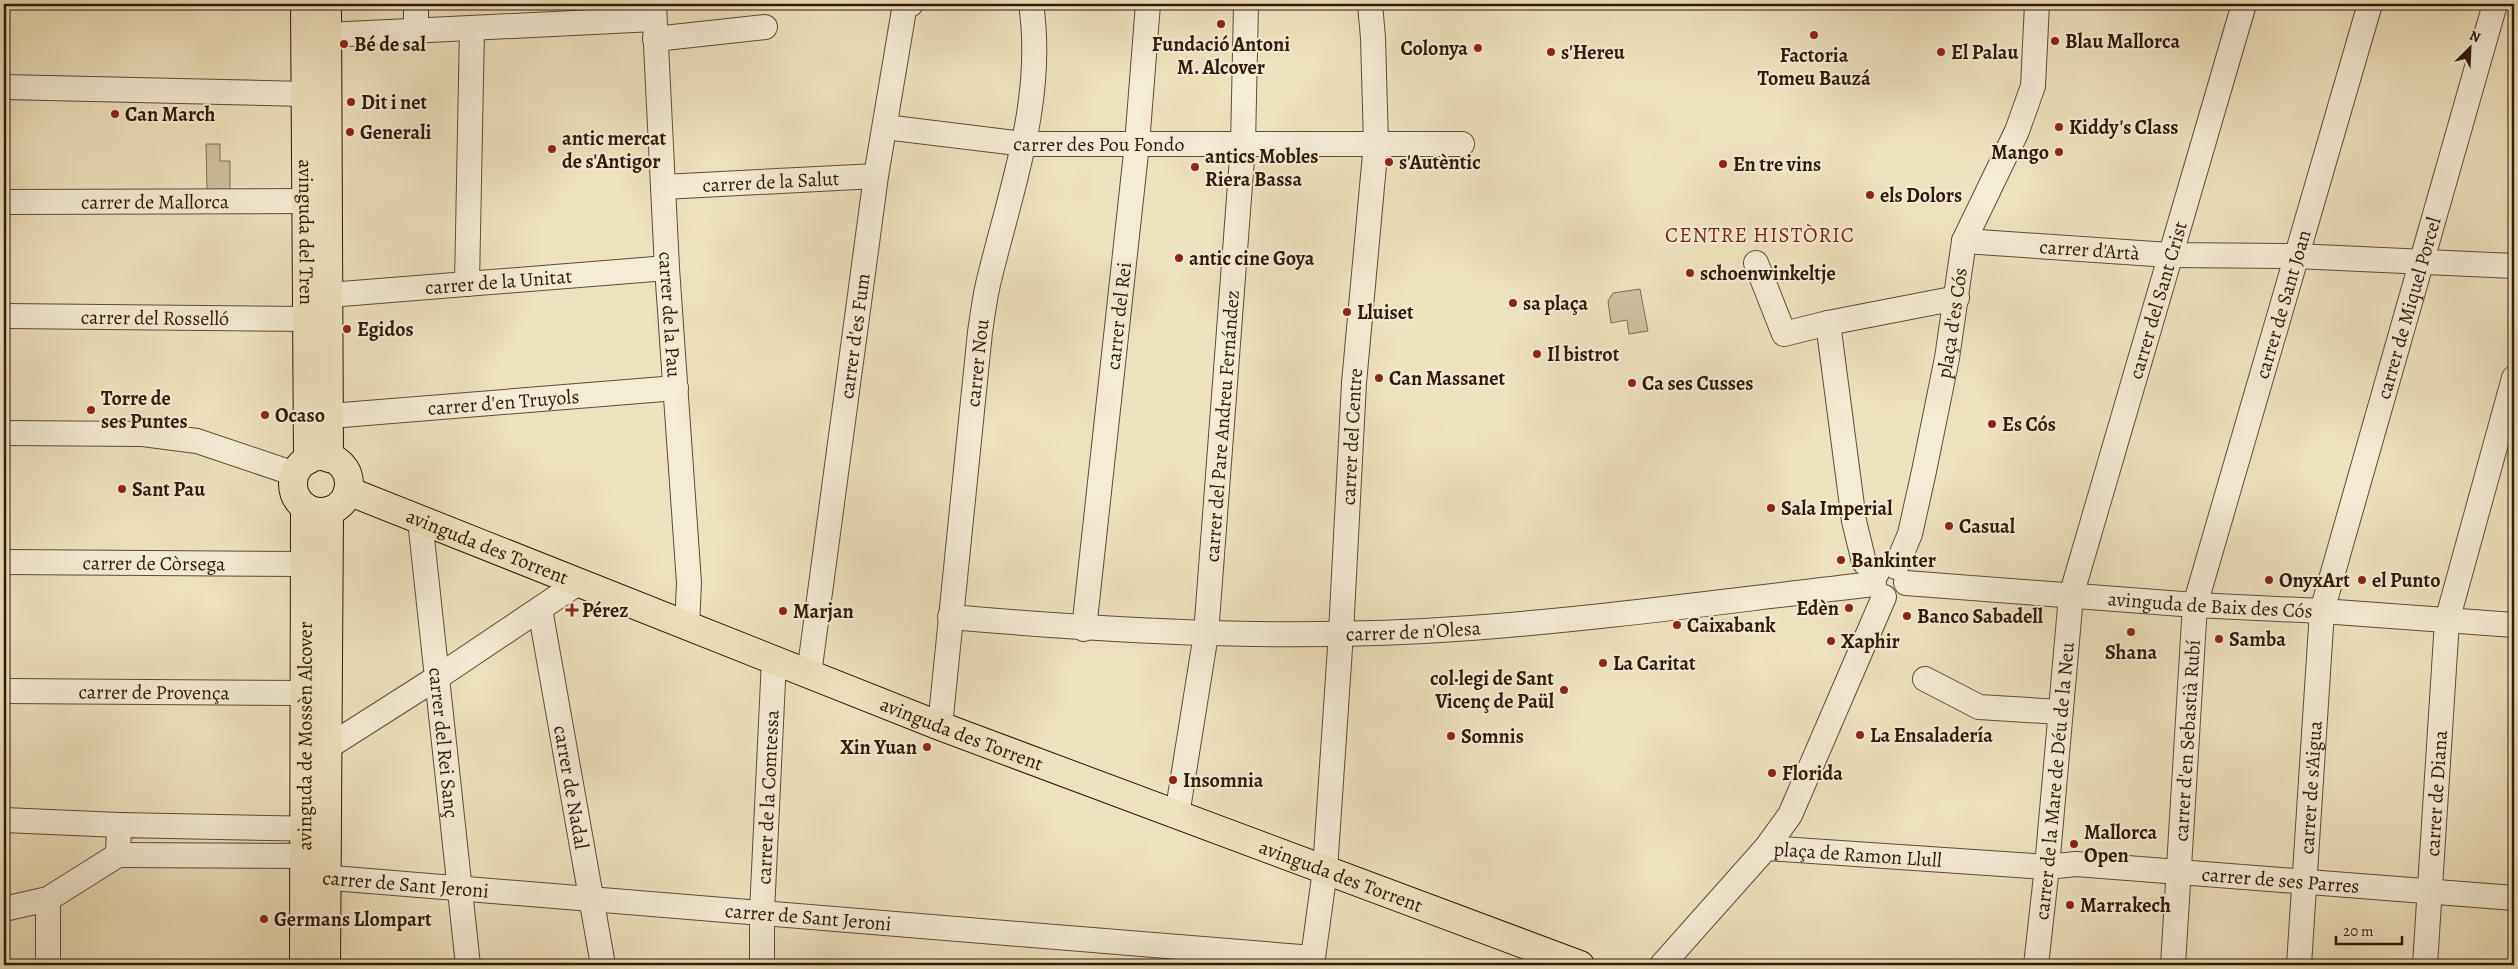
<svg xmlns="http://www.w3.org/2000/svg" width="2518" height="969" viewBox="0 0 2518 969" font-family="Alegreya,serif">
<style>
.green{fill:#cfc0a0;stroke:#806c56}
.lines{fill:none;stroke-linecap:round;stroke-linejoin:round}
.minor-casing{stroke:#604b38;stroke-width:26}
.major-casing{stroke:#30190b;stroke-width:30}
.minor{stroke:#f5ecd5;stroke-width:24}
.major{stroke:#efe2be;stroke-width:28}
.poi-dot{fill:#8f2418;stroke:#f5ecd5;stroke-width:2}
.labels{text-anchor:middle;stroke-width:4;stroke-linejoin:round;paint-order:stroke}
.poi-label{font-size:20px;font-weight:bold;fill:#30190b;stroke:#f5ecd5;text-anchor:start}
.street-label{font-size:20px;fill:#30190b;stroke:#f5ecd5}
.neighbourhood-label{font-size:21px;letter-spacing:1px;fill:#7a1f14;stroke:#f5ecd5}
</style>
<rect width="100%" height="100%" fill="#efe2be"/>
<filter id="stains"><feTurbulence type="fractalNoise" baseFrequency=".004" numOctaves="4"/><feColorMatrix values="0 0 0 0 .2 0 0 0 0 .09 0 0 0 0 .02 0 0 0 .5 -.17"/></filter>
<radialGradient id="worn" r=".72"><stop offset=".6" stop-color="#630" stop-opacity="0"/><stop offset="1" stop-color="#630" stop-opacity=".3"/></radialGradient>
<g class="green">
<path d="M206,144h14v17h10v30h-23z"/>
<path d="M1640,289l8,42 -19,3 -2,-14 -16,3 -3,-22 5,-8z"/>
</g>
<g class="lines">
<g class="minor-casing">
<g id="minor">
<path d="M416,4v26"/>
<path id="s1" d="M654,4l13,264 22,315 -2,43"/>
<path d="M327,35l327,-16"/>
<path d="M655,39l110,-12"/>
<path d="M4,87l302,7"/>
<path id="s2" d="M885,127l139,17h438"/>
<path id="s3" d="M663,187l213,-11"/>
<path id="s4" d="M4,202l302,-1"/>
<path id="s5" d="M1964,241l205,14 126,1 219,10"/>
<path d="M1756,263l28,71 44,-11 129,-25"/>
<path d="M467,284l5,-256"/>
<path id="s6" d="M329,295l338,-27"/>
<path id="s7" d="M4,316l303,3"/>
<path d="M1828,323l26,198 10,41 13,11"/>
<path id="s8" d="M330,416l346,-28"/>
<path d="M4,433l139,1 54,7 98,33"/>
<path id="s9" d="M420,520l48,445"/>
<path id="s10" d="M4,562l301,2"/>
<path id="s11" d="M1896,567l14,-33 14,-63 23,-113 17,-117 53,-110 16,-45 4,-82"/>
<path id="s12" d="M1906,583l289,22 127,6 192,14"/>
<path id="s13" d="M540,609l63,356"/>
<path id="s14" d="M950,617c174,15 347,24 521,11 135,-10 269,-29 403,-44"/>
<path id="s15" d="M1084,629l53,-485 11,-140"/>
<path id="s16" d="M809,674l67,-498 29,-172h6"/>
<path d="M1925,679l54,28 81,5"/>
<path id="s17" d="M4,691l301,2"/>
<path id="s18" d="M940,726l40,-394c3,-19 5,-38 10,-56 22,-90 55,-178 41,-272"/>
<path d="M328,747l110,-70 140,-94"/>
<path id="s19" d="M1177,815l29,-181 37,-489 3,-141"/>
<path d="M4,820l115,5"/>
<path id="s20" d="M1766,848l281,19 29,-3 438,34"/>
<path d="M118,855l1,-30 204,4"/>
<path d="M118,855l204,1"/>
<path id="s21" d="M308,876l1005,82"/>
<path d="M48,899v66"/>
<path d="M4,909l44,-10 70,-44"/>
<path id="s22" d="M762,965v-53l12,-252"/>
<path id="s23" d="M1312,965l13,-95 16,-237 13,-250 22,-240 -3,-105 -3,-34"/>
<path d="M1662,965l104,-117 24,-33 94,-218"/>
<path id="s24" d="M2036,965l11,-98 24,-271 173,-592"/>
<path id="s25" d="M2173,965l22,-360 175,-601"/>
<path id="s26" d="M2299,965l23,-354 173,-607"/>
<path id="s27" d="M2425,965l22,-344 67,-243"/>
</g>
</g>
<g class="major-casing">
<g id="major">
<path id="s28" d="M305,4l3,456"/>
<path d="M327,4l2,454"/>
<circle cx="321" cy="484" r="28"/>
<path id="s29" d="M348,491l592,235 640,239"/>
<path id="s30" d="M304,965l1,-458"/>
<path d="M326,965l3,-454"/>
</g>
</g>
<use href="#minor" class="minor"/>
<use href="#major" class="major"/>
</g>
<g class="poi-dot">
<circle cx="1221" cy="24" r="5"/>
<circle cx="1814" cy="35" r="5"/>
<circle cx="2055" cy="41" r="5"/>
<circle cx="344" cy="44" r="5"/>
<circle cx="1478" cy="48" r="5"/>
<circle cx="1551" cy="52" r="5"/>
<circle cx="1941" cy="52" r="5"/>
<circle cx="351" cy="102" r="5"/>
<circle cx="115" cy="114" r="5"/>
<circle cx="2059" cy="127" r="5"/>
<circle cx="350" cy="132" r="5"/>
<circle cx="552" cy="149" r="5"/>
<circle cx="2059" cy="152" r="5"/>
<circle cx="1389" cy="162" r="5"/>
<circle cx="1723" cy="164" r="5"/>
<circle cx="1195" cy="167" r="5"/>
<circle cx="1870" cy="195" r="5"/>
<circle cx="1179" cy="258" r="5"/>
<circle cx="1690" cy="273" r="5"/>
<circle cx="1513" cy="303" r="5"/>
<circle cx="1347" cy="312" r="5"/>
<circle cx="347" cy="329" r="5"/>
<circle cx="1537" cy="354" r="5"/>
<circle cx="1379" cy="378" r="5"/>
<circle cx="1632" cy="383" r="5"/>
<circle cx="91" cy="410" r="5"/>
<circle cx="265" cy="415" r="5"/>
<circle cx="1992" cy="424" r="5"/>
<circle cx="122" cy="489" r="5"/>
<circle cx="1771" cy="508" r="5"/>
<circle cx="1949" cy="526" r="5"/>
<circle cx="1841" cy="560" r="5"/>
<circle cx="2269" cy="580" r="5"/>
<circle cx="2362" cy="580" r="5"/>
<circle cx="1849" cy="608" r="5"/>
<path d="M569.5 602.5h5v5h5v5h-5v5h-5v-5h-5v-5h5z"/>
<circle cx="783" cy="611" r="5"/>
<circle cx="1907" cy="616" r="5"/>
<circle cx="1677" cy="625" r="5"/>
<circle cx="2131" cy="632" r="5"/>
<circle cx="2219" cy="639" r="5"/>
<circle cx="1831" cy="641" r="5"/>
<circle cx="1603" cy="663" r="5"/>
<circle cx="1564" cy="690" r="5"/>
<circle cx="1860" cy="735" r="5"/>
<circle cx="1451" cy="736" r="5"/>
<circle cx="927" cy="747" r="5"/>
<circle cx="1772" cy="773" r="5"/>
<circle cx="1173" cy="780" r="5"/>
<circle cx="2074" cy="844" r="5"/>
<circle cx="2070" cy="905" r="5"/>
<circle cx="264" cy="919" r="5"/>
</g>
<g class="labels">
<g class="poi-label">
<text x="2065" y="48">Blau Mallorca</text>
<text x="354" y="51">Bé de sal</text>
<text x="1221" y="51" text-anchor="middle">Fundació Antoni<tspan x="1221" dy="23">M. Alcover</tspan></text>
<text x="1468" y="55" text-anchor="end">Colonya</text>
<text x="1561" y="59">s'Hereu</text>
<text x="1951" y="59">El Palau</text>
<text x="1814" y="62" text-anchor="middle">Factoria<tspan x="1814" dy="23">Tomeu Bauzá</tspan></text>
<text x="361" y="109">Dit i net</text>
<text x="125" y="121">Can March</text>
<text x="2069" y="134">Kiddy's Class</text>
<text x="360" y="139">Generali</text>
<text x="562" y="145">antic mercat<tspan x="562" dy="23">de s'Antigor</tspan></text>
<text x="2049" y="159" text-anchor="end">Mango</text>
<text x="1205" y="163">antics Mobles<tspan x="1205" dy="23">Riera Bassa</tspan></text>
<text x="1399" y="169">s'Autèntic</text>
<text x="1733" y="171">En tre vins</text>
<text x="1880" y="202">els Dolors</text>
<text x="1189" y="265">antic cine Goya</text>
<text x="1700" y="280">schoenwinkeltje</text>
<text x="1523" y="310">sa plaça</text>
<text x="1357" y="319">Lluiset</text>
<text x="357" y="336">Egidos</text>
<text x="1547" y="361">Il bistrot</text>
<text x="1389" y="385">Can Massanet</text>
<text x="1642" y="390">Ca ses Cusses</text>
<text x="101" y="405">Torre de<tspan x="101" dy="23">ses Puntes</tspan></text>
<text x="275" y="422">Ocaso</text>
<text x="2002" y="431">Es Cós</text>
<text x="132" y="496">Sant Pau</text>
<text x="1781" y="515">Sala Imperial</text>
<text x="1959" y="533">Casual</text>
<text x="1851" y="567">Bankinter</text>
<text x="2279" y="587">OnyxArt</text>
<text x="2372" y="587">el Punto</text>
<text x="1839" y="615" text-anchor="end">Edèn</text>
<text x="582" y="617">Pérez</text>
<text x="793" y="618">Marjan</text>
<text x="1917" y="623">Banco Sabadell</text>
<text x="1687" y="632">Caixabank</text>
<text x="2229" y="646">Samba</text>
<text x="1841" y="648">Xaphir</text>
<text x="2131" y="659" text-anchor="middle">Shana</text>
<text x="1613" y="670">La Caritat</text>
<text x="1554" y="685" text-anchor="end">col·legi de Sant<tspan x="1554" dy="23">Vicenç de Paül</tspan></text>
<text x="1870" y="742">La Ensaladería</text>
<text x="1461" y="743">Somnis</text>
<text x="917" y="754" text-anchor="end">Xin Yuan</text>
<text x="1782" y="780">Florida</text>
<text x="1183" y="787">Insomnia</text>
<text x="2084" y="839">Mallorca<tspan x="2084" dy="23">Open</tspan></text>
<text x="2080" y="912">Marrakech</text>
<text x="274" y="926">Germans Llompart</text>
</g>
<g class="street-label">
<text dy="7" stroke="none"><textPath href="#s2" startOffset="215">carrer des Pou Fondo</textPath></text>
<text dy="7" stroke="none"><textPath href="#s3" startOffset="108">carrer de la Salut</textPath></text>
<text dy="7" stroke="none"><textPath href="#s4" startOffset="151">carrer de Mallorca</textPath></text>
<text dy="7" stroke="none"><textPath href="#s28" startOffset="228">avinguda del Tren</textPath></text>
<text dy="7" stroke="none"><textPath href="#s5" startOffset="126">carrer d'Artà</textPath></text>
<text dy="7" stroke="none"><textPath href="#s6" startOffset="170">carrer de la Unitat</textPath></text>
<text dy="7" stroke="none"><textPath href="#s24" startOffset="679">carrer del Sant Crist</textPath></text>
<text dy="7" stroke="none"><textPath href="#s25" startOffset="674">carrer de Sant Joan</textPath></text>
<text dy="7" stroke="none"><textPath href="#s26" startOffset="670">carrer de Miquel Porcel</textPath></text>
<text dy="7" stroke="none"><textPath href="#s1" startOffset="311">carrer de la Pau</textPath></text>
<text dy="7" stroke="none"><textPath href="#s15" startOffset="315">carrer del Rei</textPath></text>
<text dy="7" stroke="none"><textPath href="#s7" startOffset="151">carrer del Rosselló</textPath></text>
<text dy="7" stroke="none"><textPath href="#s11" startOffset="251">plaça d'es Cós</textPath></text>
<text dy="7" stroke="none"><textPath href="#s16" startOffset="341">carrer d'es Fum</textPath></text>
<text dy="7" stroke="none"><textPath href="#s18" startOffset="365">carrer Nou</textPath></text>
<text dy="7" stroke="none"><textPath href="#s8" startOffset="174">carrer d'en Truyols</textPath></text>
<text dy="7" stroke="none"><textPath href="#s19" startOffset="392">carrer del Pare Andreu Fernández</textPath></text>
<text dy="7" stroke="none"><textPath href="#s23" startOffset="530">carrer del Centre</textPath></text>
<text dy="7" stroke="none"><textPath href="#s29" startOffset="150">avinguda des Torrent</textPath></text>
<text dy="7" stroke="none"><textPath href="#s10" startOffset="150">carrer de Còrsega</textPath></text>
<text dy="7" stroke="none"><textPath href="#s12" startOffset="305">avinguda de Baix des Cós</textPath></text>
<text dy="7" stroke="none"><textPath href="#s14" startOffset="464">carrer de n'Olesa</textPath></text>
<text dy="7" stroke="none"><textPath href="#s17" startOffset="150">carrer de Provença</textPath></text>
<text dy="7" stroke="none"><textPath href="#s29" startOffset="660">avinguda des Torrent</textPath></text>
<text dy="7" stroke="none"><textPath href="#s30" startOffset="229">avinguda de Mossèn Alcover</textPath></text>
<text dy="7" stroke="none"><textPath href="#s25" startOffset="225">carrer d'en Sebastià Rubí</textPath></text>
<text dy="7" stroke="none"><textPath href="#s9" startOffset="224">carrer del Rei Sanç</textPath></text>
<text dy="7" stroke="none"><textPath href="#s24" startOffset="185">carrer de la Mare de Déu de la Neu</textPath></text>
<text dy="7" stroke="none"><textPath href="#s13" startOffset="181">carrer de Nadal</textPath></text>
<text dy="7" stroke="none"><textPath href="#s26" startOffset="178">carrer de s'Aigua</textPath></text>
<text dy="7" stroke="none"><textPath href="#s27" startOffset="172">carrer de Diana</textPath></text>
<text dy="7" stroke="none"><textPath href="#s22" startOffset="168">carrer de la Comtessa</textPath></text>
<text dy="7" stroke="none"><textPath href="#s20" startOffset="92">plaça de Ramon Llull</textPath></text>
<text dy="7" stroke="none"><textPath href="#s29" startOffset="1065">avinguda des Torrent</textPath></text>
<text dy="7" stroke="none"><textPath href="#s20" startOffset="516">carrer de ses Parres</textPath></text>
<text dy="7" stroke="none"><textPath href="#s21" startOffset="98">carrer de Sant Jeroni</textPath></text>
<text dy="7" stroke="none"><textPath href="#s21" startOffset="502">carrer de Sant Jeroni</textPath></text>
</g>
<g class="neighbourhood-label">
<text x="1760" y="242">CENTRE HISTÒRIC</text>
</g>
</g>
<rect width="2518" height="969" fill="none" stroke="#efe2be" stroke-width="20"/>
<rect x="5" y="5" width="2508" height="959" fill="none" stroke="#30190b" stroke-width="2.5"/>
<rect x="10" y="10" width="2498" height="949" fill="none" stroke="#30190b"/>
<g transform="translate(2470 48) rotate(24)" stroke="#f5ecd5" stroke-width="4" paint-order="stroke">
<path d="M0-4L9 19L0 12L-9 19Z" fill="#30190b"/>
<text y="-8" font-size="14" font-weight="bold" text-anchor="middle" fill="#30190b">N</text>
</g>
<path d="M2336 936v8h66v-8" fill="none" stroke="#30190b" stroke-width="2.5"/>
<text x="2343" y="936" font-size="15" fill="#30190b" stroke="#f5ecd5" stroke-width="4" paint-order="stroke">20 m</text>
<rect width="100%" height="100%" filter="url(#stains)"/>
<rect width="100%" height="100%" fill="url(#worn)"/>
</svg>
